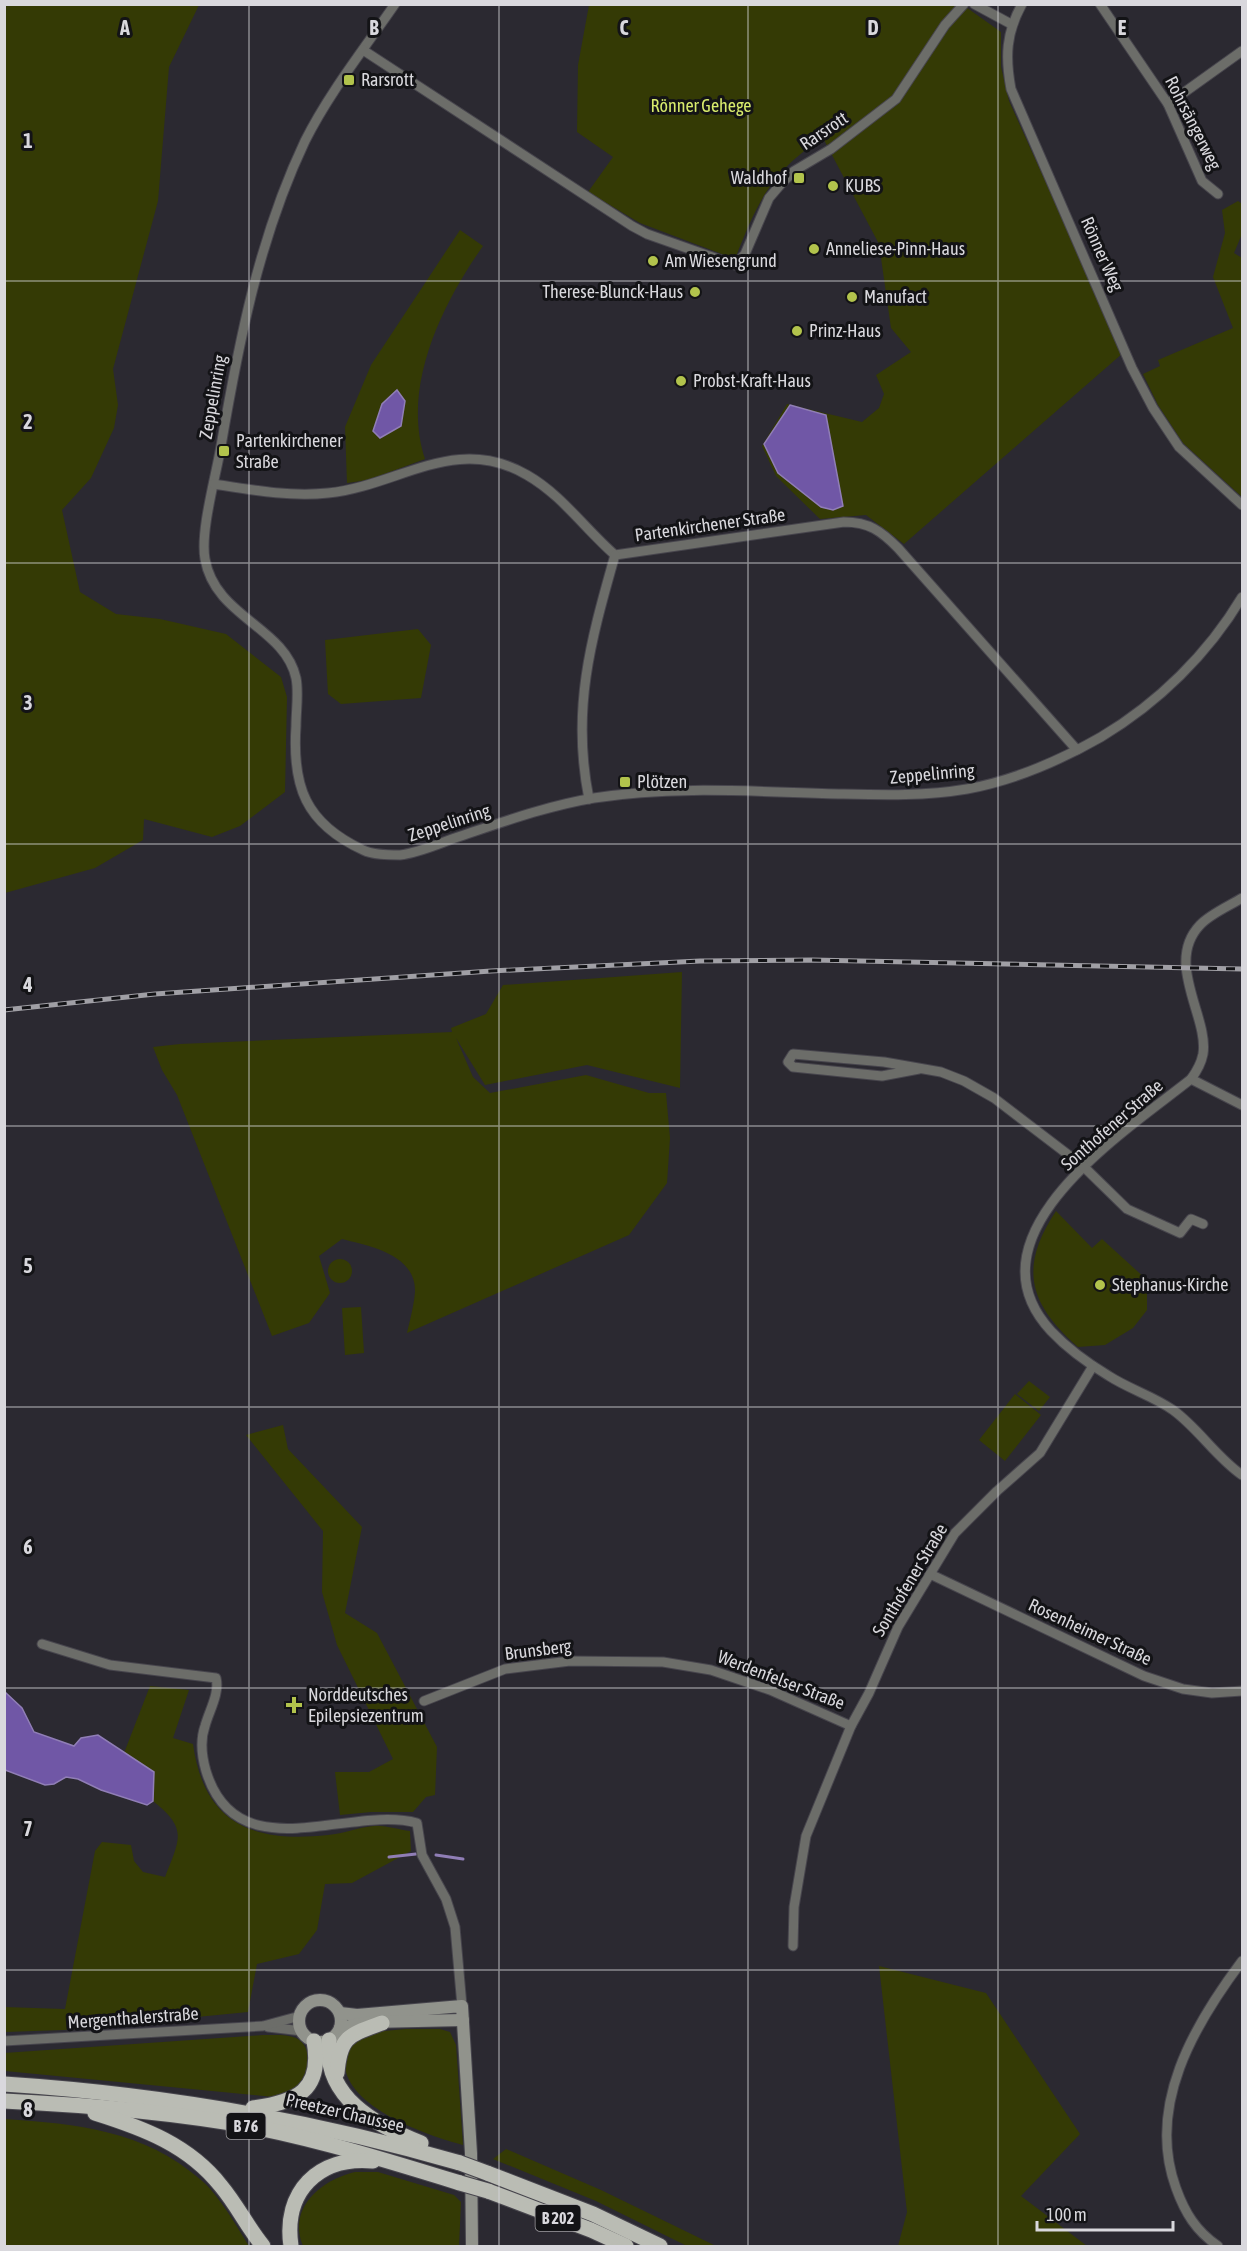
<svg xmlns="http://www.w3.org/2000/svg" width="1247" height="2251" viewBox="0 0 1247 2251" font-family="'Asap Condensed',sans-serif">
<style>
.green{fill:#343a05;fill-rule:evenodd}
.water{fill:#7057a6;stroke:#907eb6;stroke-width:1.5}
.lines{fill:none;stroke-linecap:round;stroke-linejoin:round}
.stream{stroke:#907eb6;stroke-width:3}
.minor-casing{stroke:#47454d;stroke-width:11}
.secondary-casing{stroke:#47454d;stroke-width:14}
.trunk-casing{stroke:#47454d;stroke-width:17}
.minor{stroke:#6c6d69;stroke-width:9}
.secondary{stroke:#91938c;stroke-width:12}
.trunk{stroke:#babcb4;stroke-width:15}
.rail-casing{stroke:#a09fa5;stroke-width:5}
.rail{stroke:#131316;stroke-width:3;stroke-dasharray:9;stroke-linecap:butt}
.trunk-bridge-casing{stroke:#47454d;stroke-width:17;stroke-linecap:butt}
.trunk-bridge{stroke:#babcb4;stroke-width:15}
.grid{fill:none;stroke:#d9d8dd;stroke-width:1.5;stroke-opacity:0.55}
.poi-dot{fill:#b2c34c;stroke:#131316;stroke-width:2}
.labels{text-anchor:middle;stroke-width:6;stroke-linejoin:round;paint-order:stroke}
.shield{fill:#131316;stroke:#9e9da1;stroke-width:1.5}
.shield-label{font-size:16px;font-weight:bold;fill:#d9d8dd}
.poi-label{font-size:18px;fill:#d9d8dd;stroke:#131316;text-anchor:start}
.park-label{font-size:18px;fill:#d8eb6c;stroke:#131316}
.street-label{font-size:18px;fill:#d9d8dd;stroke:#131316}
.grid-label{font-size:20px;text-anchor:middle;font-weight:bold;fill:#d9d8dd;stroke:#131316;stroke-width:6;stroke-linejoin:round;paint-order:stroke}
</style>
<rect width="100%" height="100%" fill="#2b2931"/>
<g class="green">
<path d="M4,5h195l-30,62 -11,134 -45,168 5,36 -4,23 -23,50 -29,32 18,82 36,22 44,5 66,15 55,43 6,20 -2,95 -45,34 -28,11 -68,-18 -1,21 -48,28 -90,25z"/>
<path d="M589,5h374l38,27v35l8,34 114,252 -219,191 -38,-29 -46,4 -44,-43 -14,-30 25,-42 75,18 17,-14 5,-14 -8,-19 35,-23 -20,-24 -12,-84 -56,-106c-52,33 -66,65 -88,121l-95,-36 -52,-31 25,-35 -36,-25 1,-67zM826,415l6,37 -11,55 -43,-34 -14,-29z"/>
<path d="M1238,201l4,3v30l-8,19 8,5v239l-59,-54 -25,-38 -15,-31 17,-8 -2,-6 75,-32 -20,-51 12,-44 -3,-23z"/>
<path d="M460,230l23,16c-41,58 -82,141 -58,213l-57,21 -21,3 -2,-56 26,-62z"/>
<path d="M418,629l13,16 -10,53 -80,6 -13,-10 -3,-54z"/>
<path d="M682,972l-2,116 -93,-23 -102,20 -29,-47 17,39 17,16 96,-18 63,18h17l4,45 -3,45 -38,52 -222,98c3,-13 7,-28 8,-41 1,-38 -46,-46 -73,-53l-23,17 11,37 -21,30 -37,13 -95,-241 -15,-25 -9,-23 27,-3 272,-12 -1,-4 35,-14 17,-29z"/>
<path d="M1056,1211l36,37 10,-9 45,41v30l-14,18 -28,17 -27,2c-50,-44 -59,-80 -22,-136z"/>
<circle cx="340" cy="1271" r="12"/>
<path d="M361,1307l3,46 -19,2 -3,-47z"/>
<path d="M1029,1381l21,16 -11,14 -22,-17z"/>
<path d="M1015,1394l26,21 -36,46 -26,-21z"/>
<path d="M283,1425l5,24 74,78 -17,86 32,20 60,114 -2,48 -9,2 -13,15h-42l-31,3 -5,-43h34l24,-13 -56,-114 -15,-53 1,-61 -77,-96z"/>
<path d="M150,1686l39,4 -16,48 20,6c11,80 60,99 135,91 16,-1 30,-8 46,-9 11,-1 25,4 36,5l1,20 -59,32 -27,1 -8,46 -18,24 -42,10 -9,48 -184,18 -59,2 -1,-25 61,2 30,-158 7,-9 29,3 3,16 9,11 22,5c15,-39 23,-48 -12,-76v-29l-29,-19z"/>
<path d="M879,1966l107,27 94,141 -59,62 66,50h-189l9,-34z"/>
<path d="M406,2029h34l10,3 6,13 7,100c-34,-9 -123,-39 -118,-86 1,-6 8,-15 11,-21l17,-6z"/>
<path d="M263,2035c10,0 24,-1 33,3 20,10 12,42 -4,52 -5,3 -12,5 -18,7l-269,-26 -1,-18z"/>
<path d="M5,2119c72,5 139,11 196,61 18,15 36,47 48,66h-244z"/>
<path d="M506,2149l95,41 115,56h-29l-91,-45 -103,-42z"/>
<path d="M355,2172h23l76,23 7,7 -2,44h-156c-16,-38 18,-66 52,-74z"/>
</g>
<g class="water">
<path d="M397,390l8,11 -4,25 -21,12 -7,-7 9,-27z"/>
<path d="M790,405l36,10 17,91 -10,4 -12,-3 -43,-34 -14,-29z"/>
<path d="M5,1692l17,16 12,24 40,14 7,-8 17,-3 56,37 -1,29 -6,4 -46,-15 -23,-11 -12,-2 -12,7 -9,1 -40,-15z"/>
</g>
<g class="lines">
<g class="stream">
<path d="M436,1855l27,4"/>
<path d="M389,1857l27,-3"/>
</g>
<g class="minor-casing">
<g id="minor">
<path d="M395,4c-31,45 -66,89 -90,137 -46,97 -66,200 -84,305 -5,30 -21,85 -16,113 10,58 80,68 91,119 3,15 0,32 0,48 -4,60 9,97 67,124 10,5 25,5 37,5 18,-2 38,-11 55,-17 45,-15 91,-32 139,-40 82,-13 166,-6 249,-4 42,1 83,2 124,-5 49,-9 92,-28 134,-52 57,-34 107,-83 141,-140"/>
<path d="M974,4l37,20"/>
<path d="M1022,4c-16,29 -17,53 -11,85l121,279 21,40 26,39 63,58"/>
<path d="M1100,4l68,100 34,77 16,13"/>
<path d="M363,50l269,176 15,8 88,31 10,-11 24,-56 12,-14 13,-13 37,-22 65,-50 49,-74 19,-21"/>
<path d="M1168,104l74,-53"/>
<path d="M214,484c38,6 76,13 114,9 71,-7 127,-60 199,-18 35,20 58,54 88,80l229,-33c25,0 37,9 54,26l179,202"/>
<path d="M589,799c-18,-90 2,-159 26,-244"/>
<path d="M1242,898c-13,8 -32,16 -42,27 -36,38 9,92 3,129 -2,10 -6,17 -12,25 -65,52 -229,156 -140,252 16,17 38,33 58,45 20,13 44,20 64,34 26,19 43,47 69,65"/>
<path d="M919,1069l-37,7 -89,-9 -5,-5 5,-8 91,8 57,10 23,9 30,17 89,68 44,43 53,24 11,-14 12,5"/>
<path d="M1191,1079l51,26"/>
<path d="M930,1574l214,102 39,13 29,4 30,-2"/>
<path d="M42,1644l68,21 106,13c4,15 -7,33 -11,48 -5,14 -3,31 1,45 31,102 144,33 211,52l5,32 24,44 9,28 7,79"/>
<path d="M424,1701l81,-32 65,-8 93,1 48,8 59,20 81,36"/>
<path d="M793,1946l1,-39 12,-71 45,-110 18,-33 29,-66 57,-94 42,-42 43,-38 53,-87"/>
<path d="M268,2027l34,4"/>
<path d="M4,2041l259,-15 37,-10"/>
<path d="M1218,2246c-22,-15 -33,-33 -42,-58 -30,-82 18,-163 66,-227"/>
</g>
</g>
<g class="secondary-casing">
<g id="secondary">
<circle cx="320" cy="2021" r="21"/>
<path d="M340,2013l17,2 105,-9 9,147 1,93"/>
<path d="M340,2028l31,-6 92,-2"/>
</g>
</g>
<g class="trunk-casing">
<g id="trunk">
<path d="M329,2040c-6,57 46,85 92,103"/>
<path d="M337,2073c3,-37 12,-38 45,-50"/>
<path d="M4,2084c155,10 307,36 456,79"/>
<path d="M4,2101c84,4 167,11 250,26 70,14 138,35 206,56"/>
<path d="M253,2108c43,-6 70,-17 61,-67"/>
<path d="M95,2113c48,15 94,32 126,73 16,19 27,42 42,60"/>
<path d="M487,2173l106,41 67,32"/>
<path d="M488,2191l103,39 35,16"/>
<path d="M291,2246c-8,-54 27,-90 82,-85"/>
</g>
</g>
<use href="#minor" class="minor"/>
<use href="#secondary" class="secondary"/>
<use href="#trunk" class="trunk"/>
<g class="rail-casing">
<path id="rail" d="M4,1010l151,-16 336,-23 209,-10 112,-1 430,9"/>
</g>
<use href="#rail" class="rail"/>
<g class="trunk-bridge-casing">
<g id="trunk-bridge">
<path d="M460,2163l27,10"/>
<path d="M460,2183l28,8"/>
</g>
</g>
<use href="#trunk-bridge" class="trunk-bridge"/>
</g>
<path class="grid" d="M249,4v2242M499,4v2242M748,4v2242M998,4v2242M4,281h1238M4,563h1238M4,844h1238M4,1126h1238M4,1407h1238M4,1688h1238M4,1970h1238"/>
<g class="poi-dot">
<rect x="343" y="74" width="12" height="12" rx="3"/>
<rect x="793" y="172" width="12" height="12" rx="3"/>
<circle cx="833" cy="186" r="6"/>
<circle cx="814" cy="249" r="6"/>
<circle cx="653" cy="261" r="6"/>
<circle cx="695" cy="292" r="6"/>
<circle cx="852" cy="297" r="6"/>
<circle cx="797" cy="331" r="6"/>
<circle cx="681" cy="381" r="6"/>
<rect x="218" y="445" width="12" height="12" rx="3"/>
<rect x="619" y="776" width="12" height="12" rx="3"/>
<circle cx="1100" cy="1285" r="6"/>
<path d="M291 1696h6v6h6v6h-6v6h-6v-6h-6v-6h6z"/>
</g>
<g class="labels">
<g class="shield">
<rect x="226.5" y="2113" width="39" height="26" rx="4.5"/>
<rect x="535.5" y="2205" width="45" height="26" rx="4.5"/>
</g>
<g class="shield-label">
<text x="246" y="2132">B 76</text>
<text x="558" y="2224">B 202</text>
</g>
<g class="poi-label">
<text x="361" y="86">Rarsrott</text>
<text x="787" y="184" text-anchor="end">Waldhof</text>
<text x="845" y="192">KUBS</text>
<text x="826" y="255">Anneliese-Pinn-Haus</text>
<text x="665" y="267">Am Wiesengrund</text>
<text x="683" y="298" text-anchor="end">Therese-Blunck-Haus</text>
<text x="864" y="303">Manufact</text>
<text x="809" y="337">Prinz-Haus</text>
<text x="693" y="387">Probst-Kraft-Haus</text>
<text x="236" y="447">Partenkirchener<tspan x="236" dy="21">Straße</tspan></text>
<text x="637" y="788">Plötzen</text>
<text x="1112" y="1291">Stephanus-Kirche</text>
<text x="308" y="1701">Norddeutsches<tspan x="308" dy="21">Epilepsiezentrum</tspan></text>
</g>
<g class="park-label">
<text x="701" y="112">Rönner Gehege</text>
</g>
<g class="street-label">
<text transform="translate(1193 123) rotate(63)" y="6">Rohrsängerweg</text>
<text transform="translate(824 131) rotate(-34)" y="6">Rarsrott</text>
<text transform="translate(1102 254) rotate(66)" y="6">Rönner Weg</text>
<text transform="translate(213 397) rotate(-80)" y="6">Zeppelinring</text>
<text transform="translate(710 525) rotate(-8)" y="6">Partenkirchener Straße</text>
<text transform="translate(932 774) rotate(-5)" y="6">Zeppelinring</text>
<text transform="translate(449 823) rotate(-18)" y="6">Zeppelinring</text>
<text transform="translate(1112 1125) rotate(-41)" y="6">Sonthofener Straße</text>
<text transform="translate(910 1580) rotate(-59)" y="6">Sonthofener Straße</text>
<text transform="translate(1090 1632) rotate(25)" y="6">Rosenheimer Straße</text>
<text transform="translate(538 1650) rotate(-7)" y="6">Brunsberg</text>
<text transform="translate(781 1680) rotate(21)" y="6">Werdenfelser Straße</text>
<text transform="translate(133 2018) rotate(-4)" y="6">Mergenthalerstraße</text>
<text transform="translate(345 2113) rotate(13)" y="6">Preetzer Chaussee</text>
</g>
</g>
<g class="grid-label">
<text x="125" y="35">A</text>
<text x="374" y="35">B</text>
<text x="624" y="35">C</text>
<text x="873" y="35">D</text>
<text x="1122" y="35">E</text>
<text x="28" y="148">1</text>
<text x="28" y="429">2</text>
<text x="28" y="710">3</text>
<text x="28" y="992">4</text>
<text x="28" y="1273">5</text>
<text x="28" y="1554">6</text>
<text x="28" y="1836">7</text>
<text x="28" y="2117">8</text>
</g>
<rect width="1247" height="2251" fill="none" stroke="#d9d8dd" stroke-width="12"/>
<path d="M1037 2221v9h136v-9" fill="none" stroke="#d9d8dd" stroke-width="3"/>
<text x="1046" y="2221" font-size="18" fill="#d9d8dd" stroke="#131316" stroke-width="4.5" paint-order="stroke">100 m</text>
</svg>
